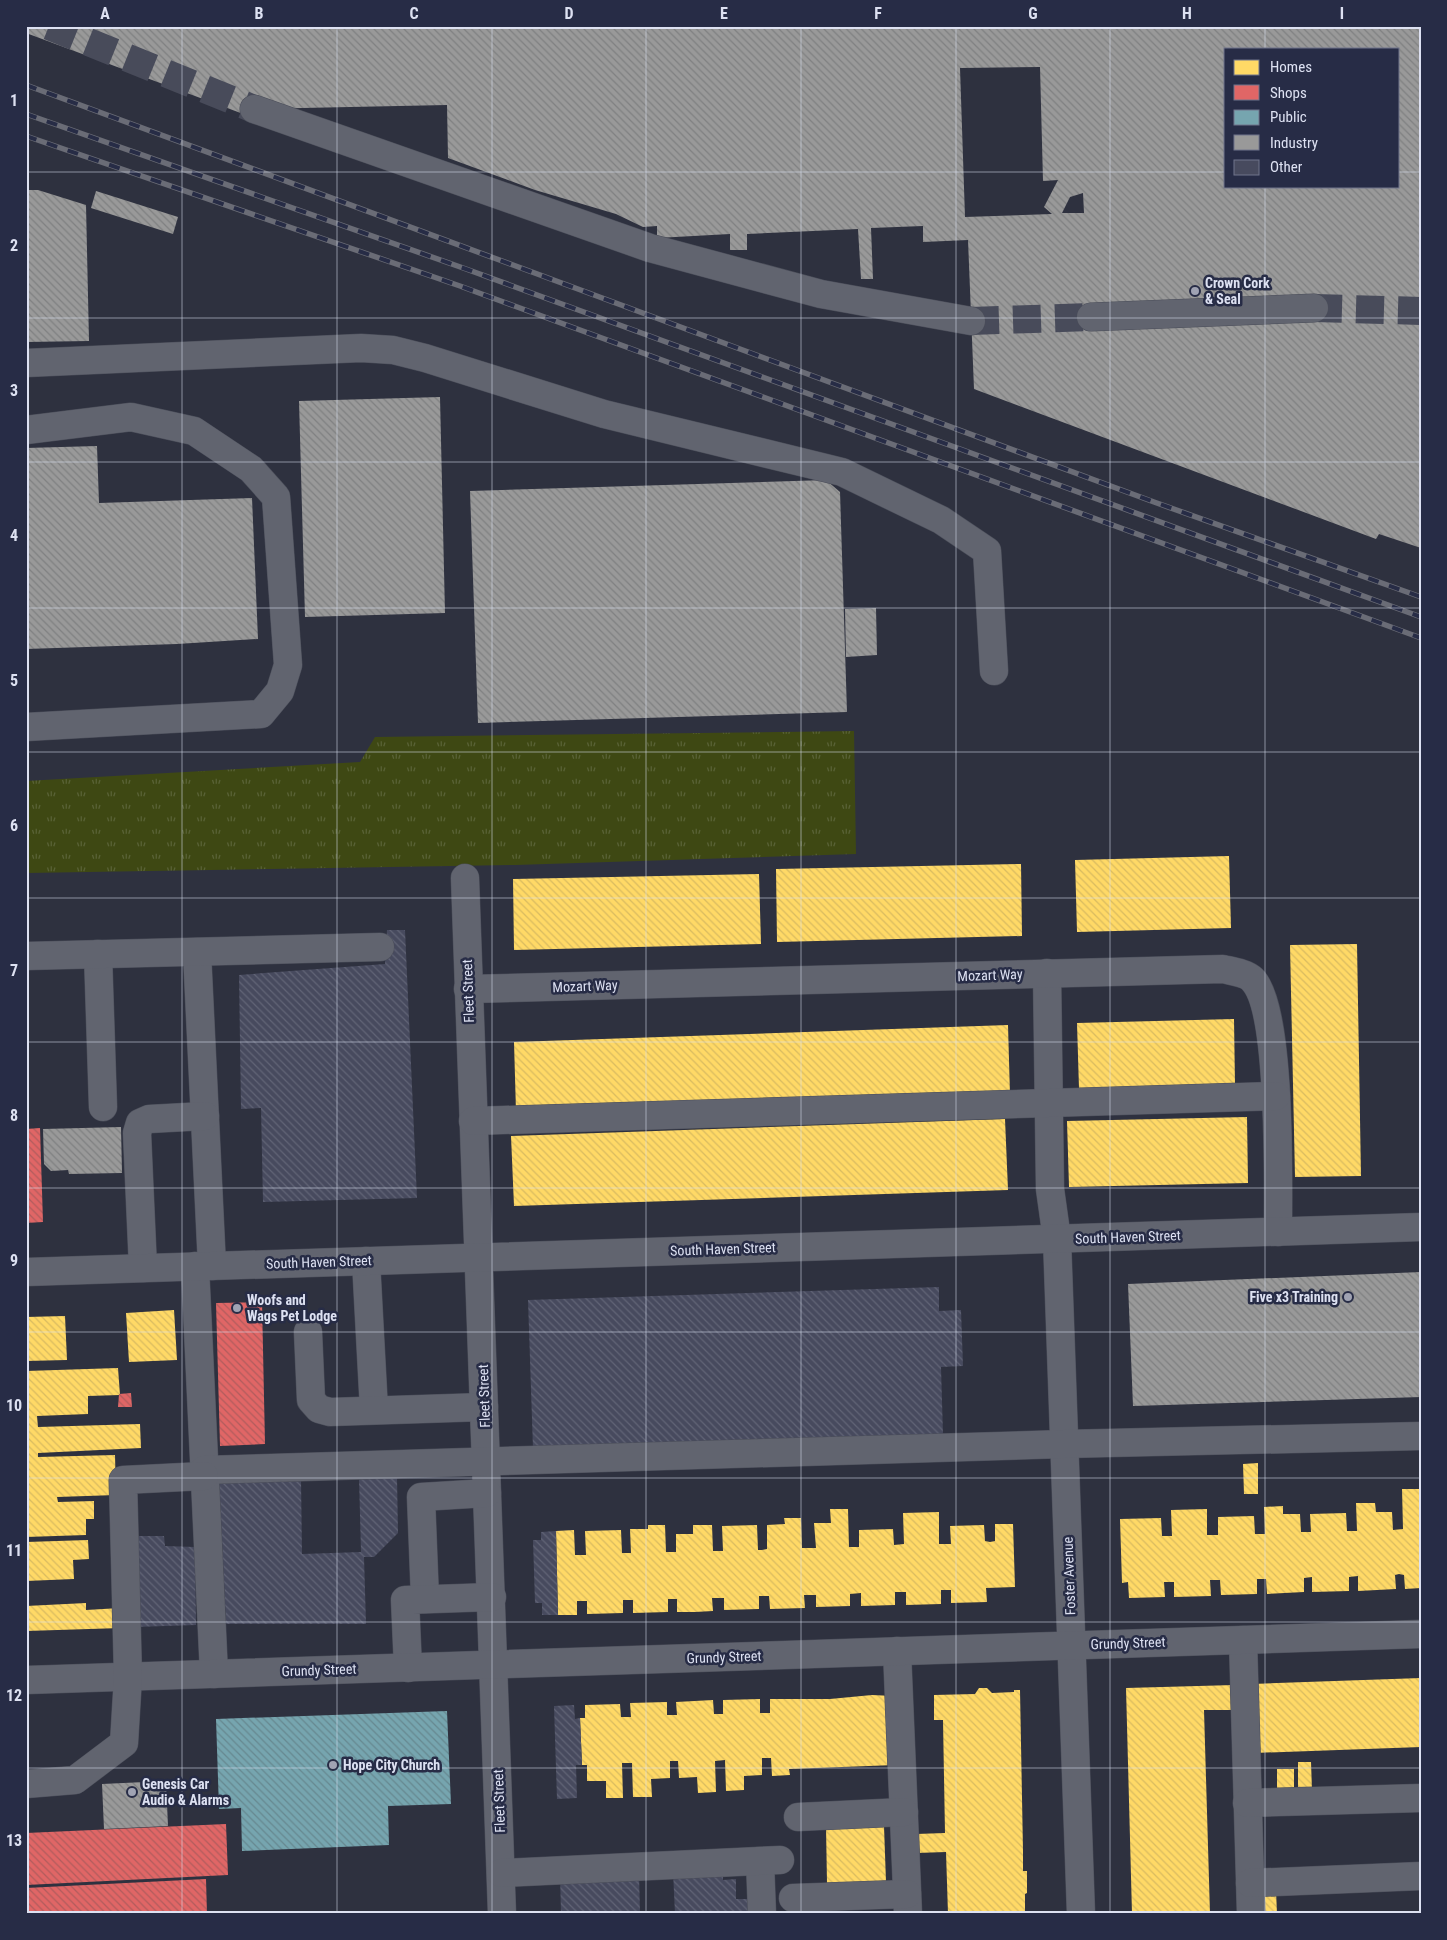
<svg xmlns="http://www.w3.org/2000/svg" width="1447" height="1940" viewBox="0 0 1447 1940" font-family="'Roboto Condensed',sans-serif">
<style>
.grass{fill:url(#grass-tufts)}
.homes{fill:url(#homes-back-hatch)}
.shops{fill:url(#shops-back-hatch)}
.public{fill:url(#public-back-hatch)}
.industry{fill:url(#industry-back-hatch);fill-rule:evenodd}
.building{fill:url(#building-back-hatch)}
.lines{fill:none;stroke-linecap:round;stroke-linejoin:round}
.minor-tunnel{stroke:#484b5a;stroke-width:28;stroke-dasharray:28 14;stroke-linecap:butt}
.minor-casing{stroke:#4b4e5a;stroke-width:29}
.minor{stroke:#61646f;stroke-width:28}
.rail-casing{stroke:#6a6c76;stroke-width:5.5}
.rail{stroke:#272c46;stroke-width:4;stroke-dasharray:11;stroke-linecap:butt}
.grid{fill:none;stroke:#dde1f2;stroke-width:1;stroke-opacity:0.55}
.poi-dot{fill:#a0a3b3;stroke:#272c46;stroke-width:2}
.labels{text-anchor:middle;stroke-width:5;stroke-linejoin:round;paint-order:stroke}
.poi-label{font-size:14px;font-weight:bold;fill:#dde1f2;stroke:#272c46;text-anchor:start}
.street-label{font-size:14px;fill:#dde1f2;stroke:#272c46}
.neatline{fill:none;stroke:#dde1f2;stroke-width:2}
.grid-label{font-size:16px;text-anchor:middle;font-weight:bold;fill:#dde1f2}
</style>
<defs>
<pattern id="grass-tufts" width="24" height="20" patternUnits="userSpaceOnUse" patternTransform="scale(1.25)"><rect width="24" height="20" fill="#3e4813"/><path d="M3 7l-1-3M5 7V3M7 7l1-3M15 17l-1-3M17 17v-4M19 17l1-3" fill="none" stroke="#596236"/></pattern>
<pattern id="homes-back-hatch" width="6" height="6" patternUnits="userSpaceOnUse" patternTransform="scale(1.25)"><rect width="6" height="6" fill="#ffd966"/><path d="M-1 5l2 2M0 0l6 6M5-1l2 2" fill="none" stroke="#d9bb60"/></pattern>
<pattern id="shops-back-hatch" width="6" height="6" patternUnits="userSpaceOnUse" patternTransform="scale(1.25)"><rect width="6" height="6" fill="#e06666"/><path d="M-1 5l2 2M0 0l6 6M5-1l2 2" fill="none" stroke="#b15c5d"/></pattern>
<pattern id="public-back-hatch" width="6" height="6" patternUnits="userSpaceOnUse" patternTransform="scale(1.25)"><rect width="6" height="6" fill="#76a5af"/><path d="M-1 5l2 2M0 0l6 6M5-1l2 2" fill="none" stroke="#668890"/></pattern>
<pattern id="industry-back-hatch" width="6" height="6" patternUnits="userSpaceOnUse" patternTransform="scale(1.25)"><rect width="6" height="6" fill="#999"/><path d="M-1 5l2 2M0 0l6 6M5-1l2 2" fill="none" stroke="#7f8081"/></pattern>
<pattern id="building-back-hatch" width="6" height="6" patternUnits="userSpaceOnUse" patternTransform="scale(1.25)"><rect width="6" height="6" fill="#474a5e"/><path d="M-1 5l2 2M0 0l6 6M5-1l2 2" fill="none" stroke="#616476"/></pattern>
</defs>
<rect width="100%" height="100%" fill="#2e313f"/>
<path class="grass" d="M854,731l2,123 -341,11 -489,8v-92l334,-19 15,-25z"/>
<g class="homes">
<path d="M1229,856l2,72 -154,4 -2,-72z"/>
<path d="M1021,864l1,72 -245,6 -1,-73z"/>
<path d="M759,874l2,70 -247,6 -1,-71z"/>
<path d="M1357,944l4,232 -66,1 -5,-232z"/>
<path d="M1234,1019l1,66 -156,4 -2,-66z"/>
<path d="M1008,1025l2,70 -494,17 -2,-70z"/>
<path d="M1247,1117l1,66 -179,4 -2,-66z"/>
<path d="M1005,1119l3,71 -494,16 -3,-70z"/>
<path d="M174,1310l3,50 -48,2 -3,-49z"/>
<path d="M65,1316l2,44 -41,1v-44z"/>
<path d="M118,1368l2,27 -32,1v18l-51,2 1,11 102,-3 1,24 -103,5v4l77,-2 1,40 -59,2 1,5 36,-1v18h-8v16l-60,2v-166z"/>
<path d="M1258,1463v31h-14l-1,-30z"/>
<path d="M1402,1489h18l1,2v97l-16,1 -1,-14 -5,-1 -4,1 1,14 -38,2v-15l-9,1v14l-37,1v-15l-8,1v14l-37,2 -1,-15h-9v15l-36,1 -1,-15h-10l1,16 -37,1v-15h-10l1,15 -36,1 -1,-16 -6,1 -2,-64 41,-1 1,18h10l-1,-26 36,-1v26h11v-18l36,-1 1,18h10l-1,-27 19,-1v8h17l1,18h10l-1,-18 36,-1 1,18h10l-1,-28h19l1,9h16l1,18 10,-1z"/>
<path d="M830,1509h18l1,38h10v-17l34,-1 1,16 10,-1 -1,-31 36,-1v32h12l-1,-18 34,-1 1,16 5,1 5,-1v-17h18l2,63 -29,1 1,14 -36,1v-13h-10v14l-35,1v-13h-11v13l-34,1v-13l-11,1v12l-34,1v-12h-12l1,13 -35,1 -1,-13h-10v13l-35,1v-12h-12l1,13 -18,1h-18v-13h-9v13l-35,1v-13h-10v13l-36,1v-13h-10v14h-19l-2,-84 18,-1 1,25h11l-1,-24 36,-1 1,23h9l-1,-24h18v-4h17l1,27h10v-18h17v-9h19l1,26h10l-1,-25 35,-1 1,25h4l5,-1v-24l18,-1 -1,-6h17l1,30h14l-2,-25h17z"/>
<path d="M88,1540l1,19 -16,1 1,19 -48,2v-39z"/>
<path d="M86,1603v7l34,-2 1,20 -95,3v-25z"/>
<path d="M1421,1678v69l-167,6 -2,-69z"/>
<path d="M1234,1685l1,25h-31l6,204h-78l-6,-226z"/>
<path d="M979,1688h8l5,5 22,-1v-2h6l3,161v20h4v22l-2,1v20h-77l-2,-62 -30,1v-19l29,-1 -2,-113h-9v-25l41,-1z"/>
<path d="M872,1695l21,1 2,69 -106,4 1,6 -18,1 -1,-18h-9v17l-18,1v14l-18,1 -1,-31 -10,1 1,31 -18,1 -1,-16 -18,1 -1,-17h-8v17l-19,1 1,18h-19l-1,-34h-10l1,35h-17v-17h-19v-16h-5l-2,-47h5v-13l35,-1 1,13h10l-1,-14 37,-1v13h10l-1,-13 37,-2 1,14h9v-14l37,-1v14h10v-14h60z"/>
<path d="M1298,1762h13l1,28h-14z"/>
<rect x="1277" y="1769" width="17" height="21"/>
<path d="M884,1826l2,56 -59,1 -1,-56z"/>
<path d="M1276,1890l1,24h-17l-1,-23z"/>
</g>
<g class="shops">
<path d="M40,1128l3,94 -17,1v-94z"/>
<path d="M262,1302l3,142 -45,2 -4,-143z"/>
<path d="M131,1393l1,14h-14l1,-13z"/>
<path d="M226,1824l2,51 -202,10v-52z"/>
<path d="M206,1879l1,35h-181v-26z"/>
</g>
<path class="public" d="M447,1711l4,93 -63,2 1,39 -147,6 -1,-43 -22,1 -3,-90z"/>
<g class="industry">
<path d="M26,26h1395v522l-42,-14 -3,5 -402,-150 -6,-149 -45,2v-16l-52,2 2,51h-12l-3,-50 -111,5v16h-17v-16l-73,4v-12l-14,1 -27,-13 -81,-24 -87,-32 -1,-53 -193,4v9l-228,-85zM1226,49h172v137h-172zM1040,67l3,114 15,-1 -14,27 8,7 -87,3 -5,-149zM1083,193l1,20h-22l8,-16z"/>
<path d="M26,190h12l48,15 3,136 -63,1z"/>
<path d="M96,191l82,26 -5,17 -82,-26z"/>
<path d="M440,397l5,216 -140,4 -6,-216z"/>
<path d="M97,446l2,57 153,-5 6,141 -81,5 -151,5v-201z"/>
<path d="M826,480l14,12 7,220 -369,11 -8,-232z"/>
<path d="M876,608l1,47 -31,2 -1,-48z"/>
<path d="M121,1127l1,46 -53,1 -1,-4 -17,1 -7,-7 -1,-35z"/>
<path d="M1421,1272v125l-288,9 -5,-122z"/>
<path d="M166,1781l2,45 -64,3 -2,-45z"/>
</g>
<g class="building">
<path d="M387,930h18l12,268 -154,4 -2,-94 -20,1 -2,-134 146,-11z"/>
<path d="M939,1287v24l22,-1 2,56 -22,1 2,68 -410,14 -5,-149z"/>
<path d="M397,1477l1,56 -24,24h-10l2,67h-140l-7,-144 82,-1 1,75 59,-2 -2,-74z"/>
<path d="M556,1531l2,84h-16v-12h-7l-2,-63h8v-8z"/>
<path d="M132,1536h32l1,10 30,1 1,78 -61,2z"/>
<path d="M574,1705l1,14 5,-1 2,47h-6l1,33 -20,1 -3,-93z"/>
<path d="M723,1869v11l13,-1v20h14v15h-75l-2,-43z"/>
<path d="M639,1872l1,42h-79l-1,-40z"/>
</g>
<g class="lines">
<g class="minor-tunnel">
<path d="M49,26l205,83"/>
<path d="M1314,308l107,3"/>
<path d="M971,321l120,-4"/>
</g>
<g class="minor-casing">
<g id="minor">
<path d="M254,109l396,139 171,46 150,27"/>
<path d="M1091,317l223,-9"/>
<path d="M26,363l335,-15 32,2 32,8 179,56 238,58 99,48 46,31 7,120"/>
<path d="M26,430l105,-13 63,14 57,38 25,28 12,168 -8,26 -19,23 -235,13"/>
<path d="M465,878l37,1036"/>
<path d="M197,952l15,314"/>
<path d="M98,954l5,153"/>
<path d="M26,956l354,-9"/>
<path d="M1047,973l3,216 7,50 24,675"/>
<path d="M468,989l755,-20c8,2 23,4 29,10 30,29 26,206 26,253"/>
<path d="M473,1121l803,-25"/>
<path d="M366,1261l8,149"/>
<path d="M195,1266l19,408"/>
<path d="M143,1268l-6,-135 3,-10 9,-4 56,-3"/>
<path d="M26,1272l1395,-45"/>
<path d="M308,1332l3,68 8,9 11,3 154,-5"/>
<path d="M204,1470l860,-26 357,-8"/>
<path d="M425,1599l-4,-102 66,-4"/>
<path d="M1243,1640l8,274"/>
<path d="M897,1651l11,263"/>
<path d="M408,1668l-3,-68 87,-3"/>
<path d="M26,1680l1395,-46"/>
<path d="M26,1784l49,-4 49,-37 4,-66 -5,-197 81,-4"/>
<path d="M1247,1803l174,-5"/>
<path d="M798,1817l106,-5"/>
<path d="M760,1861l2,53"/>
<path d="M501,1873l279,-13"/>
<path d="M1250,1883l171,-7"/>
<path d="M793,1898l114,-4"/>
</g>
</g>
<use href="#minor" class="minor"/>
<g class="rail-casing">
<g id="rail">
<path d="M26,85l1128,417 267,95"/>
<path d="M26,114l440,155 955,348"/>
<path d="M26,136l434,150 961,352"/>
</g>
</g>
<use href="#rail" class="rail"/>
</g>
<path class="grid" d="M182,26v1888M337,26v1888M492,26v1888M646,26v1888M801,26v1888M956,26v1888M1110,26v1888M1265,26v23M26,172h1200M1398,172h23M1265,186v1728M26,318h1395M26,462h1395M26,608h1395M26,752h1395M26,898h1395M26,1042h1395M26,1188h1395M26,1332h1395M26,1478h1395M26,1622h1395M26,1768h1395"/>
<g class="poi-dot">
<circle cx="1195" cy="291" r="5"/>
<circle cx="1348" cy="1297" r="5"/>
<circle cx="237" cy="1308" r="5"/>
<circle cx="333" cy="1765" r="5"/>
<circle cx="132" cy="1792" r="5"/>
</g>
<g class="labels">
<g class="poi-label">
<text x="1205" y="288">Crown Cork<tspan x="1205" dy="16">&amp; Seal</tspan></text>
<text x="1338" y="1302" text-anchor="end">Five x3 Training</text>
<text x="247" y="1305">Woofs and<tspan x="247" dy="16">Wags Pet Lodge</tspan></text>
<text x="343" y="1770">Hope City Church</text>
<text x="142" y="1789">Genesis Car<tspan x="142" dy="16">Audio &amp; Alarms</tspan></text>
</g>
<g class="street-label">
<text transform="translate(990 975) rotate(-2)" y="5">Mozart Way</text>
<text transform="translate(585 986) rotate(-2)" y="5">Mozart Way</text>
<text transform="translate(468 991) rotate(-92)" y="5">Fleet Street</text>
<text transform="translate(1128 1237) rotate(-2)" y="5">South Haven Street</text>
<text transform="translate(723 1249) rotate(-2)" y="5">South Haven Street</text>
<text transform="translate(319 1262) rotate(-2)" y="5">South Haven Street</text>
<text transform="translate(484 1396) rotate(-92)" y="5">Fleet Street</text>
<text transform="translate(1069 1576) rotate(-92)" y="5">Foster Avenue</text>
<text transform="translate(1128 1643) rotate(-2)" y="5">Grundy Street</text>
<text transform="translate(724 1657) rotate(-2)" y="5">Grundy Street</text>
<text transform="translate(319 1670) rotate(-2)" y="5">Grundy Street</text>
<text transform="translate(499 1801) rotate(-92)" y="5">Fleet Street</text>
</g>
</g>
<rect width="1447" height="1940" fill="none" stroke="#272c46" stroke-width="55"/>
<rect x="1224" y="48" width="175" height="140" fill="#272c46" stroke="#70748b"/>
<rect x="1234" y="60" width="25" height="15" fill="#ffd966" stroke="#70748b"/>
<text x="1270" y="72" font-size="15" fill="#dde1f2">Homes</text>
<rect x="1234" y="85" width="25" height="15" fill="#e06666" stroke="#70748b"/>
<text x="1270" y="98" font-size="15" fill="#dde1f2">Shops</text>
<rect x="1234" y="110" width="25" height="15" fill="#76a5af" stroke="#70748b"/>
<text x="1270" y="122" font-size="15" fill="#dde1f2">Public</text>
<rect x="1234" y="135" width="25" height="15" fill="#999999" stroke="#70748b"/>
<text x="1270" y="148" font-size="15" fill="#dde1f2">Industry</text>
<rect x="1234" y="160" width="25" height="15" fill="#474a5e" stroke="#70748b"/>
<text x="1270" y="172" font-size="15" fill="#dde1f2">Other</text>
<rect x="28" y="28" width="1392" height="1884" class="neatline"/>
<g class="grid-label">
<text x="105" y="19">A</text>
<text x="259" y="19">B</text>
<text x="414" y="19">C</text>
<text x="569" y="19">D</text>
<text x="724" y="19">E</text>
<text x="878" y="19">F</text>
<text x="1033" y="19">G</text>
<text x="1187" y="19">H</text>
<text x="1342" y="19">I</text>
<text x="14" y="106">1</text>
<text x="14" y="251">2</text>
<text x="14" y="396">3</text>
<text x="14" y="541">4</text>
<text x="14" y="686">5</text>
<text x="14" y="831">6</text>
<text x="14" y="976">7</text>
<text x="14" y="1121">8</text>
<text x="14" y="1266">9</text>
<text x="14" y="1411">10</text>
<text x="14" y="1556">11</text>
<text x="14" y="1701">12</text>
<text x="14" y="1846">13</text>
</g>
</svg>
